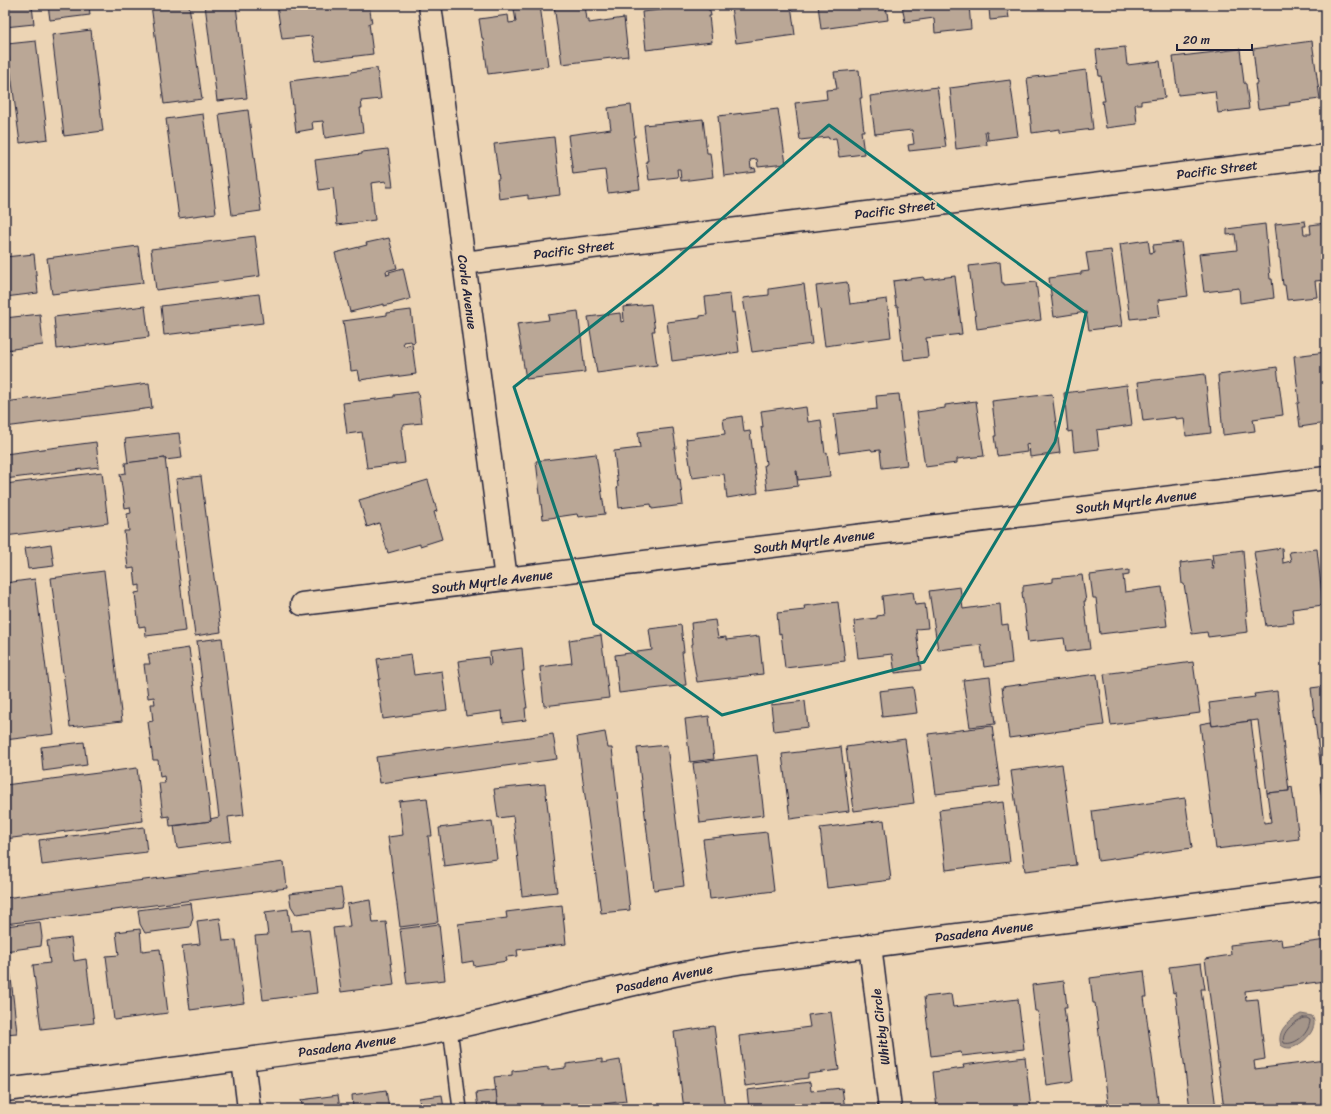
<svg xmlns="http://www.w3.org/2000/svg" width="1331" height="1114" viewBox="0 0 1331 1114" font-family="Sriracha,sans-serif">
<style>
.water{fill:#a49589;stroke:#70676a}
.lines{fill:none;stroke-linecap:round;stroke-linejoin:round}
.shore{stroke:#56505a;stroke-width:1}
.building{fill:#baa796;stroke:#22223b}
.lane-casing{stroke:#22223b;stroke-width:16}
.street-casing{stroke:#22223b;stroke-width:25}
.lane{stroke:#ecd4b4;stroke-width:13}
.street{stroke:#ecd4b4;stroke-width:22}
.marked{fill:none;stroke:#0f766e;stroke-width:3;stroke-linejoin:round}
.labels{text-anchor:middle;stroke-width:3.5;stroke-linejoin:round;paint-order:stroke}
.street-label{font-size:13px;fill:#22223b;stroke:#ecd4b4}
</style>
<rect width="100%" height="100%" fill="#ecd4b4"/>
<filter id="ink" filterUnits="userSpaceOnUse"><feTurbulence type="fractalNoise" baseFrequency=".025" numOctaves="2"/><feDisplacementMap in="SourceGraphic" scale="8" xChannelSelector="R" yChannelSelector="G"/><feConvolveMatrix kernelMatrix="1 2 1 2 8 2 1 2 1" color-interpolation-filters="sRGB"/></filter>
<g filter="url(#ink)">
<path class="water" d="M1301,1014l11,2c2,4 3,8 1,12 -2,8 -15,19 -23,20 -4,0 -7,-1 -9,-3 -5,-14 8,-25 20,-31z"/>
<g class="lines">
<path class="shore" d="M1303,1018h4l3,2c0,12 -14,26 -26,23 -4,-10 10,-21 19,-25z"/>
</g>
<g class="building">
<path d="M5,5h27l2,19 -29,3z"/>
<path d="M48,5h41l1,10 -40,5z"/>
<path d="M151,5h38l13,94 -38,5z"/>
<path d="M205,5h31l11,93 -30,3z"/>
<path d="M285,5h84l3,18h-3l4,31 -57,7 -4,-25 -30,3 -5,-33z"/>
<path d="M540,5l8,61 -60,8 -5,-36h-1l-3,-19 29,-4 1,8 7,-1 -2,-13z"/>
<path d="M554,5h31l2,15h2v3l35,-5 4,38 -66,8z"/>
<path d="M678,5h32v2h-2v3h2l1,6h-2l3,26 -66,8 -4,-38 36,-4z"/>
<path d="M728,5h63l4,30 -59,8 -5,-36 -2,1z"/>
<path d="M818,5h68l2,15 -67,9z"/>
<path d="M902,5h67l2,24 -36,4 -1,-15 -29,4z"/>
<path d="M982,5h35l-10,1 2,12 -19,2 -1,-12 -6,1z"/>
<path d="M91,30l12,101 -39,5 -12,-101z"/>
<path d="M36,41l12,98 -28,4 -13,-99z"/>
<path d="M1312,41l8,58 -31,4 1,2 -32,4 -3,-25h2l-4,-35z"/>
<path d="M1125,47l2,18 33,-4 5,37 -24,3v3h-6l2,20 -31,4 -4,-27h3l-4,-25h-2l-3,-26z"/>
<path d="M1240,49l4,34 2,1 3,25 -31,4 -3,-22 -37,4 -5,-38z"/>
<path d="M377,68l4,31 -20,2 1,7h-2l3,24 -38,6 -2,-17 -11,1 1,7 -17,3 -6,-51 62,-8 -1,-1z"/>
<path d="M859,70l3,28h-2l4,33h-3l3,23 -25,3 -3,-19 -7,1 -1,-2 -28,3 -5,-37 32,-4 -1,-9 11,-1 -3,-17z"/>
<path d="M1086,70l7,59 -33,4v-4l-28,4 -2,-20h1l-4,-35z"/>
<path d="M1010,80l8,56 -30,4 -1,-9h-2l2,14 -31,4 -6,-61z"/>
<path d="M937,87l9,60 -37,4 -1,-6 6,-1 -2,-14 -37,4 -5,-38z"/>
<path d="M631,105l4,32h-2l7,52 -32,4 -3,-23 -32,4 -5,-39 43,-6 -3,-21z"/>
<path d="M778,109l8,55 -28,3 -1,-8 -7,1 1,9 4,-1 1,4 -32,4 -6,-60z"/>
<path d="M248,110l13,101 -29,4 -13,-101z"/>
<path d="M203,114l13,99 -37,5 -13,-99z"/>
<path d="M703,119l4,34h3l3,24 -32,4 -1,-12h-3l1,8 -29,3 -3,-19h2l-4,-36z"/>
<path d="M554,137l6,58 -32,4v-4l-29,4 -2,-20h2l-5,-35z"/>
<path d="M388,149l5,38h-6l-1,-6 -15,2 4,37 -38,5 -4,-37 -14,2 -4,-30 47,-6v-2z"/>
<path d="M1305,221l1,5h-3l1,8h7l-1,-9 16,-2v57l-11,1 2,16 -30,3 -2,-15h-2l-3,-27h-1v-8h-1l-3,-26z"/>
<path d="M1265,224l5,55h2l2,19 -34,5 -1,-15 -35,4 -5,-38 38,-4 -2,-16 -8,1v-6z"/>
<path d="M255,236l5,40 -104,14 -5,-41z"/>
<path d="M389,238l8,30 -11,3 1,4 3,-1 -1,-2 14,-4 7,31 -26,7v-2l-34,8 -15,-59 32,-8 -1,-2z"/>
<path d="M1148,240l2,13 4,-1 -1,-7 28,-3 7,54 -30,4 2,16 -30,3 -10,-75z"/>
<path d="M138,246l5,37 -91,11 -5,-36z"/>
<path d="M1111,250l11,76 -33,4 -3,-18 -32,5 -5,-39 32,-4v-2l8,-1 -3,-18z"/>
<path d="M34,254l4,39 -33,4v-40z"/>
<path d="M1000,262l2,21h2v2l32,-3 5,38 -64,9 -8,-63z"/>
<path d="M955,276l7,58 -36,4 2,19 -24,3 -6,-54h-2l-3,-25 31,-4v3z"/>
<path d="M847,282l3,22 37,-5 4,38 -66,9 -5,-37h-1l-3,-23z"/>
<path d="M804,284l8,60 -60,8 -9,-54 26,-3v-6z"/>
<path d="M259,294l4,29 -99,12 -3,-29z"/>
<path d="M730,294l2,19 2,-1 5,40 -67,9 -5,-39 33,-4v-2l7,-1 -2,-18z"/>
<path d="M651,304l4,27h-3l5,34 -60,8 -9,-56 32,-4 1,9 3,-1 -1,-14z"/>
<path d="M145,306l4,31 -92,12 -3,-32z"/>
<path d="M411,310l4,32 -3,1 -1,-2 -8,1 1,4 8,-2 4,30 -23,3v-2l-33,5 -2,-10 -7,1 -1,-9h-1l-6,-41 44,-6v-2z"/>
<path d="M578,311l7,61 -59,7 -9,-55 32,-4 -1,-5z"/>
<path d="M40,314l3,31 -38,5v-32z"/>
<path d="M1326,352v71l-26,4 -3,-24h2l-5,-47z"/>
<path d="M1277,367l6,48 -30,4 2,12 -32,4 -5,-60z"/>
<path d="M1205,374l6,59 -25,3 -2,-18 -8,1v-2l-33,4 -5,-39z"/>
<path d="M149,383l3,25 -147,19v-25z"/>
<path d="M1127,385l5,40 -35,5 2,19 -25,3 -2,-21 -4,1 -4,-39z"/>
<path d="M418,392l4,31 -19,2v4h-2l4,34 -38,5 -5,-36 -15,2 -4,-31 51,-6v-2z"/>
<path d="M899,394l6,50h-1l3,21 -25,3 -2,-18 -8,1 -1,-2 -32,4 -5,-39 43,-5 -1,-13z"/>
<path d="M1052,394l8,59 -30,4 -1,-13 -3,1 1,7 -30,4 -3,-20h2l-4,-35z"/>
<path d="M976,401l8,55 -27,3v4l-32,4 -8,-55 28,-4v-3z"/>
<path d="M790,407l1,2 15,-2 2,15 13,-2 4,33 2,-1 3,24 -32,4 -1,-9h-1l2,15 -31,4 -3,-25 2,-1 -5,-37h2l-2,-16z"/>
<path d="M742,416l2,16 6,-1 8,62 -31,5 -3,-24 -32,4 -6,-39 39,-5 -2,-15z"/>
<path d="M673,428l3,20h-2l4,31h2l3,26 -31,4 -1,-5 -32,4 -2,-20 1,-1 -4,-36 26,-3 -2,-16z"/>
<path d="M179,433l3,25 -17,2v-2l-37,5 -3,-24z"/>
<path d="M96,442l3,25 -94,12v-25z"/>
<path d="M596,454l9,60 -27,3 -1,-3 -34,5 -7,-58z"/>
<path d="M165,458l21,173 -40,5 -1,-10 -6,1 -4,-34 5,-1v-7l-4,1 -2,-18 -6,1 -4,-38h5l-2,-17 4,-1 -1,-6 -5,1 -5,-34 6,-1 -1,-10z"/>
<path d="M102,472l6,51 -103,13v-52z"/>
<path d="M201,476l20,156 -26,4 -19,-157z"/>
<path d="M428,480l9,31 -3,1 8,27 -22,7v-2l-32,9 -9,-30 -12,4 -8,-27z"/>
<path d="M51,544l3,22 -26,3 -3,-21z"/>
<path d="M1282,548l1,15 8,-2 -2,-9 28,-3 6,56 -31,4 2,14 -28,3 -12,-74z"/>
<path d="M1243,550l5,62h-2l2,20 -40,5 -1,-5 -15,2 -8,-50h-2l-2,-21 31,-4 1,10h2l-2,-15z"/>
<path d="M1129,570v5l-6,1 2,16 37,-5 5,39 -67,8 -4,-36h-3l-3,-23z"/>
<path d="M104,571l18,150 -52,6 -19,-149z"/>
<path d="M1082,575l4,26h-2l6,48 -24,3 -2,-14 -36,4 -6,-50h1v-6l30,-4v-4z"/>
<path d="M35,579l19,155 -49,6v-157z"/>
<path d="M960,587l3,22 37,-5 2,21 6,-1 4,39 -28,4 -3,-22 -43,5 -9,-59z"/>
<path d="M913,592l2,13 10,-1 3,24 -12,1 5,41 -26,3 -3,-19 -34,4 -4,-37 23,-3v-2l7,-1 -2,-19z"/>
<path d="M838,602l7,59 -60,7 -4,-35 -2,1 -2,-21 28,-3 -1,-4z"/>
<path d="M715,620l3,18 8,-1v3l33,-4 4,38 -66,8 -5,-30v-8h1l-2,-21z"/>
<path d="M681,625l3,27h-2l4,33 -67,8 -4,-38 37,-5 -3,-21z"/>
<path d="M601,635l8,63 -65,8 -4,-39 32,-4 -3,-23z"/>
<path d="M222,638l22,177 -16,2 3,24 -54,7 -3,-22 37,-5 -1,-2 9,-2 -22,-176z"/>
<path d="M189,648l22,173 -41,5 -1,-10 -6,1 -4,-34h6l-1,-7 -4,1 -2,-17h-5l-5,-38 5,-1 -2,-17h4l-1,-7 -6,1 -4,-34h6l-2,-10z"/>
<path d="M522,648l2,23h-2l5,37h-2l1,12 -23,3 -1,-12 -36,5 -8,-55 30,-4 1,8 2,-1 -1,-12z"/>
<path d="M411,654l3,21 28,-4 5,39 -64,9 -5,-39 2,-1 -3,-20z"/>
<path d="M1193,662l7,51 -89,12 -7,-51z"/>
<path d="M1097,674l7,51 -95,13 -7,-51z"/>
<path d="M990,677l5,47 -25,3 -7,-47z"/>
<path d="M1326,686v100h-3l-12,-98z"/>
<path d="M913,687l4,26 -35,4 -3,-26z"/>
<path d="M1277,691l12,100 -22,2 -9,-73 -46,6 -3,-23 46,-6 -1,-3z"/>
<path d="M805,701l3,26 -34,4 -3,-26z"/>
<path d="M709,716l5,43 -24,3 -5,-43z"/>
<path d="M1251,721l13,102 7,-1 -4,-29 22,-2v-3l3,-1 7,52 -83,10 -16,-125 11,-2 1,4z"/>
<path d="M992,726l8,60 -64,8 -8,-60z"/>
<path d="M605,732l3,16h4l18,162 -29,3 -24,-176z"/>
<path d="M553,734l4,25 -177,24 -4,-26z"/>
<path d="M905,739l9,64 -60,8 -8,-64z"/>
<path d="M84,742l3,23 -44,6 -2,-24z"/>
<path d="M667,745l17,141 -30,4 -17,-142z"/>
<path d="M841,747l8,64 -59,8 -8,-65z"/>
<path d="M757,755l7,60 -64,8 -7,-60z"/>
<path d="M1062,764l14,101 -51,6 -14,-100z"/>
<path d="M137,768l6,53 -138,18v-54z"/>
<path d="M1320,783h3v3h3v45z"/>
<path d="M545,784l12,108 -35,4 -9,-80 -15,2 -4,-29z"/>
<path d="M427,798l5,38h-4l10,86 -38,5 -12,-90 15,-2 -4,-34z"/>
<path d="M1185,798l7,50 -94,13 -6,-50z"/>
<path d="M1003,802l7,60 -64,8 -7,-60z"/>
<path d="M884,820l7,60 -64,8 -7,-60z"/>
<path d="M492,821l5,38 -53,7 -5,-38z"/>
<path d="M144,827l3,25 -105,13 -3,-25z"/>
<path d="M767,832l7,59 -64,8 -7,-60z"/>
<path d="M284,862l3,26 -282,36v-26z"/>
<path d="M341,888l2,12 -2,8 -45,6 -5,-8 -2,-12z"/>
<path d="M370,900l3,23 13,-1 8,63 -53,7 -8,-64 17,-2 -3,-22z"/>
<path d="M191,903l2,14 -3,10 -45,6 -5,-9 -2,-14z"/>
<path d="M562,905l4,39 -49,6 1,6 -12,1 1,4 -33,5 -1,-5 -11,2 -4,-39 49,-6 -1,-6z"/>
<path d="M288,909l3,22 18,-2 8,64 -54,7 -8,-64 13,-1 -3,-23z"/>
<path d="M220,918l3,23 13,-1 8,63 -54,7 -8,-64 18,-2 -3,-23z"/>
<path d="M40,922l2,15 -1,9 -36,5v-25z"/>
<path d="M439,924l6,56 -38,4 -7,-55z"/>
<path d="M140,929l2,22 18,-2 8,64 -54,7 -8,-64 13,-1 -3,-23z"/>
<path d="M71,938l3,23 12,-2 8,64 -53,6 -8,-64 17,-2 -3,-22z"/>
<path d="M1281,939l1,7 44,-6v41l-81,10 1,9 12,-1 7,60 -11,2 1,8 71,-9v48l-11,1h-91l-19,-150 26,-4 -1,-10z"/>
<path d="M1201,963l4,26h-4l15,120h-26l-15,-117 -2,1 -4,-26z"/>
<path d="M5,969h5l7,64 -12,1z"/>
<path d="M1144,971l3,26h-3l15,112h-50l-14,-106h-2l-3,-25z"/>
<path d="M1064,981l3,26h-3l9,74 -26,4 -9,-74h-3l-3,-26z"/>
<path d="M951,994l2,13 65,-8 6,50 -62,7 -1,-4 -30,4 -7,-59z"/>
<path d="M831,1012l8,58 -31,4v4l-63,8 -6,-50 71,-9 -2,-12z"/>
<path d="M714,1026l11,83h-41l-10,-77z"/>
<path d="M1025,1057l6,52h-94l-4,-37 31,-4 -1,-3z"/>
<path d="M602,1059v4l18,-3 6,41 -62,8h-66l-4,-32 18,-2v-4l36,-4v3l18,-2v-4z"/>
<path d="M810,1082l1,9 31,-3 3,21h-96l-2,-19z"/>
<path d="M386,1090l3,19h-36l-1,-14z"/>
<path d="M496,1090l2,19h-20l-2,-16z"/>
<path d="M338,1095l2,14h-37l-2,-9z"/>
<path d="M442,1095l2,14h-24l-1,-11z"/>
</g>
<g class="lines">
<g class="lane-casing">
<path id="lane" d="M450,1028l10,81"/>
</g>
<g class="street-casing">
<g id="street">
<path d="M430,5l76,574"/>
<path d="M464,263l862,-107"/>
<path d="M302,604l1024,-126"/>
<path d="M870,945l20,164"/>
<path d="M243,1060l6,49"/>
<path d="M5,1090c97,-12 195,-24 292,-38 37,-5 75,-8 112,-15 112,-22 222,-57 335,-75l582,-74"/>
</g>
</g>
<use href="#lane" class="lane"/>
<use href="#street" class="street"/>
</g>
</g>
<path class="marked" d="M829,125l257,188 -31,129 -131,220 -202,53 -128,-91 -80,-237 147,-115z"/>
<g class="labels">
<g class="street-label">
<text transform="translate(1217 169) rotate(-7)" y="5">Pacific Street</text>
<text transform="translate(895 209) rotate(-7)" y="5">Pacific Street</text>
<text transform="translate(574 249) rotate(-7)" y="5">Pacific Street</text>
<text transform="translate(468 292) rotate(82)" y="5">Corla Avenue</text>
<text transform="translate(1136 501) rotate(-7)" y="5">South Myrtle Avenue</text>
<text transform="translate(814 541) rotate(-7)" y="5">South Myrtle Avenue</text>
<text transform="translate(492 581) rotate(-7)" y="5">South Myrtle Avenue</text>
<text transform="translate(984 931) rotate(-7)" y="5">Pasadena Avenue</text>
<text transform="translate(664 978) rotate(-12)" y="5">Pasadena Avenue</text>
<text transform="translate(880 1027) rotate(-97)" y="5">Whitby Circle</text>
<text transform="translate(347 1045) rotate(-8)" y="5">Pasadena Avenue</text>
</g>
</g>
<rect width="1331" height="1114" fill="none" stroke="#ecd4b4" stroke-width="20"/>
<rect x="10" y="10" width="1311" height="1094" fill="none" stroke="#22223b" stroke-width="1.5" filter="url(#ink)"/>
<path d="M1177 44v6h75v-6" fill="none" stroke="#22223b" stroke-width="2"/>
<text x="1183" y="44" font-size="12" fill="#22223b" stroke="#ecd4b4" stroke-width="3" paint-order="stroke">20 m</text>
</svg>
